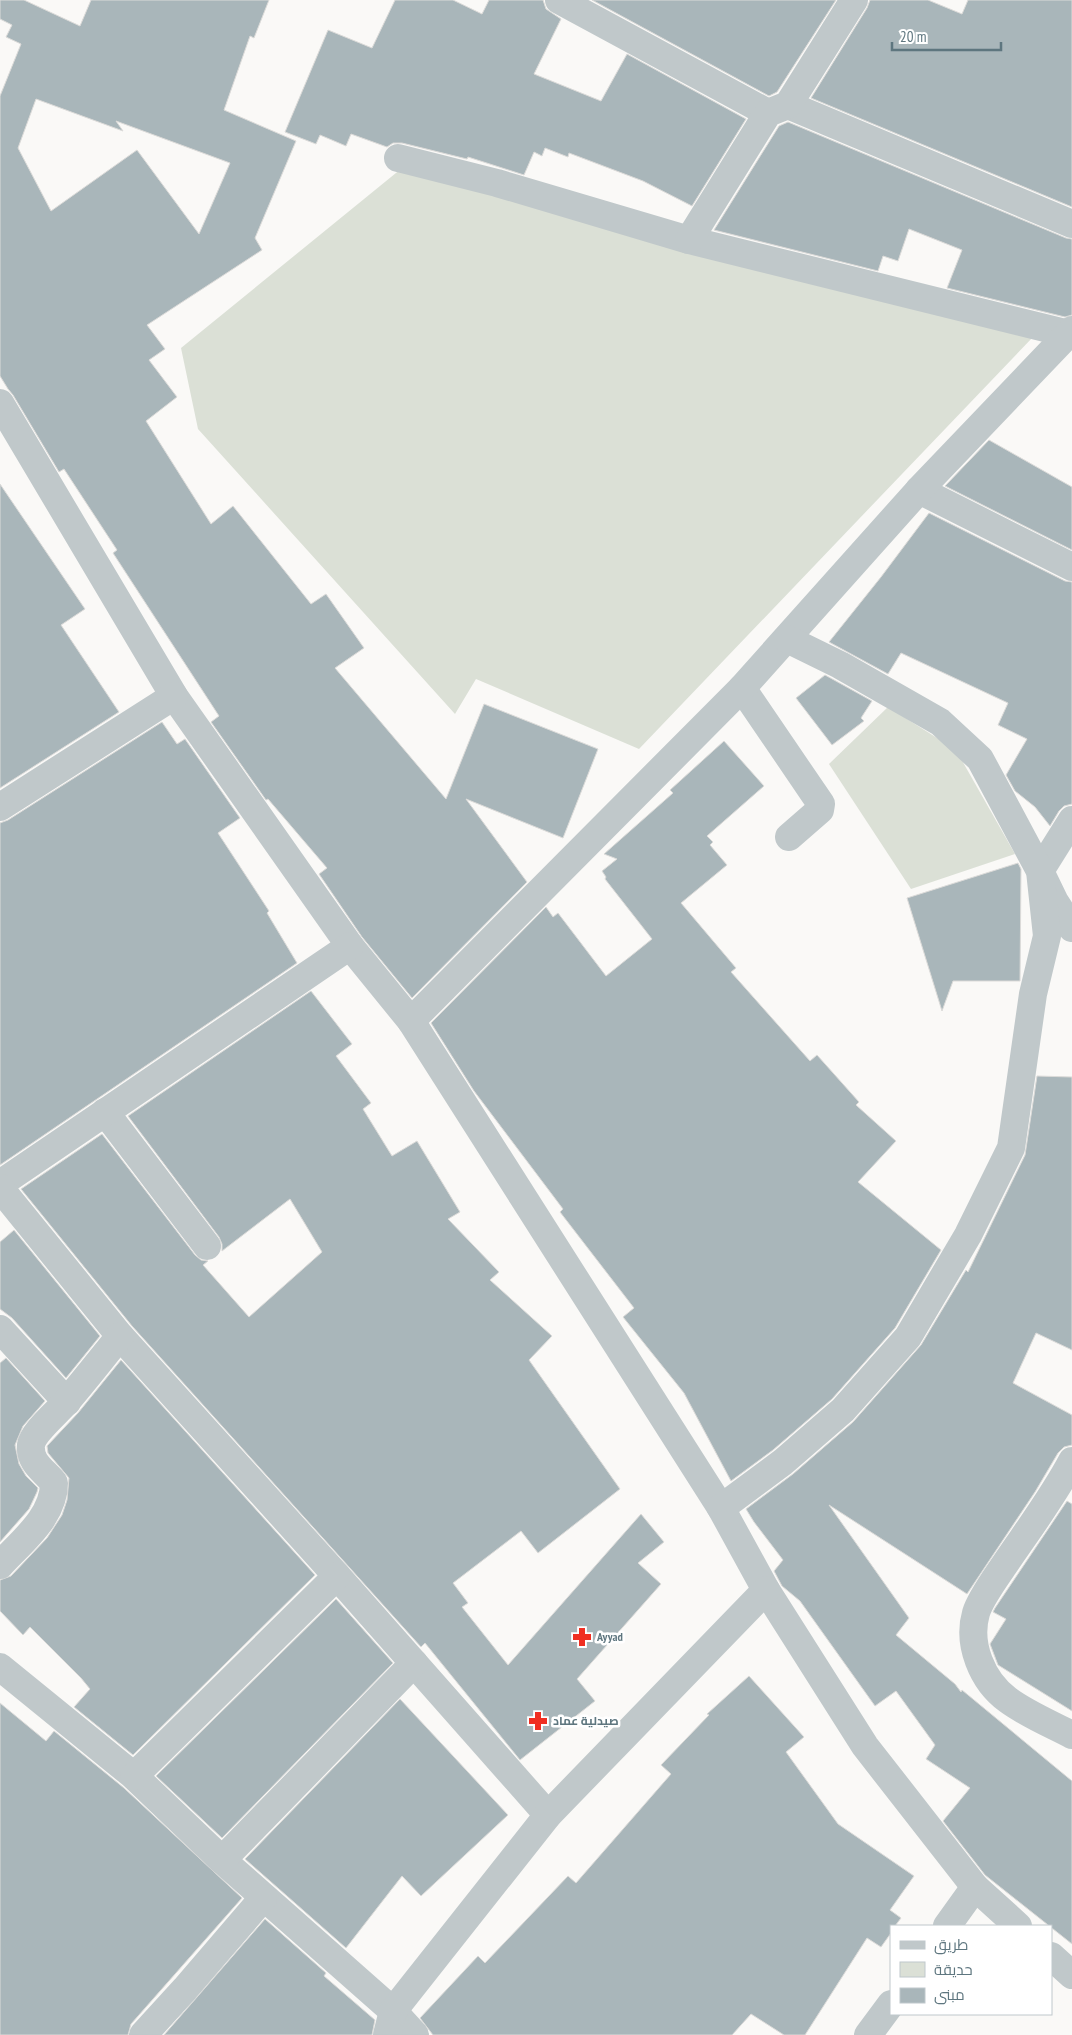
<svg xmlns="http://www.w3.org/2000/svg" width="1072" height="2035" viewBox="0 0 1072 2035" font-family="'PT Sans Narrow',Cairo,sans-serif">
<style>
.green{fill:#dbe0d6}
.building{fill:#a9b6ba;stroke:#dcdbd9;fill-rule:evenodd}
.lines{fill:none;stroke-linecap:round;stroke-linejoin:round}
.minor{stroke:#c0c8ca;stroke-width:28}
.labels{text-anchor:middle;stroke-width:5;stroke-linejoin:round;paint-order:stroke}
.poi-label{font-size:12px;font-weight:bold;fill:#5e767f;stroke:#fff;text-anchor:start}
</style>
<rect width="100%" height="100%" fill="#faf9f7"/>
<g class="green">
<path d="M407,164l626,173 -394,412 -163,-70 -21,35 -257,-285 -17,-81z"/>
<path d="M888,707l68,43 59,104 -104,35 -82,-125z"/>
</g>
<g class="building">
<path d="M0,0h24l56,26 11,-26h178l-15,38 -4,-2 -26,74 72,31 -41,97 7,12 -115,75 18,24 -16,11 28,37 -31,24 65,103 22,-18 78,98 15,-10 38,54 -29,20 111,131 38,-95 114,45 -35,89 -97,-39 61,83 -115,116 -50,-61 -43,-63 8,-6 -59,-69 -2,1 -55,-78 8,-6 -106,-163 4,-3 -53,-81 -5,3 -46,-77 -5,-6 -8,-13v-280l21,-52 -15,-7 6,-12 -12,-6zM36,99l87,32 -7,-10 114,42 -31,71 -62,-84 -86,61 -33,-63z"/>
<path d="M395,0h58l29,14 7,-14h54l3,9 15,10 -27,55 67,27 26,-47 119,65 -54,87 -49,-25 -74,-28 -1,4 -23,-9 -3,8 -8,-4 -10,23 -56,-18 -1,2 -65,-16h-9l-6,4 -36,-13 -5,12 -26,-11 -4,9 -31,-12 43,-102 44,18z"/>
<path d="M592,0h244l-59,92 -8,4z"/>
<path d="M870,0h58l34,14 6,-14h104v207l-261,-109 56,-90z"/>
<path d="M788,122l278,116 6,1v76l-7,2 -118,-29 15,-38 -53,-21 -11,32 -15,-5 -5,15 -164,-41 65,-104z"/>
<path d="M989,440l83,47v63l-127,-64z"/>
<path d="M0,484l85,125 -24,16 58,87 -119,76z"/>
<path d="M929,513l136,68 7,1v222l-8,2 -5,5 -9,15 -15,-19 -20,-16 -9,-16 21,-36 -29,-14 10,-22 -107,-50 -13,21 -59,-32 52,-65z"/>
<path d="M825,675l47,26 -11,17 3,3 -32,24 -36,-47z"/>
<path d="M162,722l15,22 8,-5 55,79 -22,15 51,78 -2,2 30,50 -297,202v-342l8,-3z"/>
<path d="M724,741l40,45 -57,50 6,6 -3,3 17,20 -46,38 55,65 -5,4 79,89 7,-6 42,47 -3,3 40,36 -38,41 83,68 -46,78 -63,71 -59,51 -42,31 -47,-88 -61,-76 11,-9 -74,-96 3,-3 -89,-118 -43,-68 115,-116 7,10 5,-4 48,63 46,-37 -47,-60 1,-2 -4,-6 15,-12 -13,-5 69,-61 -3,-3z"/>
<path d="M1018,863l3,6 -1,112h-67l-11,30 -35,-113z"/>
<path d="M311,991l41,53 -16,12 35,47 -8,6 29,47 25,-15 43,71 -12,7 51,53 -9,8 62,56 -23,24 91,129 -82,64 -17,-22 -68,52 15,20 -6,4 46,58 133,-151 23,28 -26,21 23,21 -84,95 18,22 -75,59 -95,-117 -4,4 -289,-321 -111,-137 81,-55 93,121 6,5 7,1 -5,4 46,52 73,-65 -32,-53 -68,52v-7l-3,-7 -91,-121z"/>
<path d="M1037,1076l35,1v273l-36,-17 -23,50 59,32v30l-8,2 -6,6 -23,39 -68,102 -138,-89 80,113 -13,17 59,49 6,8 1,-2 110,91v163l-87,-69 -42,-54 27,-33 -44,-29 9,-14 -39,-54 -21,15 -75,-105 -18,-15 -8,-15 9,-11 -29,-38 -8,-13 47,-35 60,-52 68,-77 45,-75 2,2 57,-117z"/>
<path d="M14,1230l86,106 -34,42 -54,-60 -12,-9v-67z"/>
<path d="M6,1358l39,43 -22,25 -8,19 4,19 7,12 12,12 -1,4 -8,17 -29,33v-179z"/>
<path d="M121,1360l194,215 -182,180 -59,-48 16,-18 -9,-11 -51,-51 -7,8 -23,-24v-31l11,-4 36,-38 15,-23 5,-15 2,-22 -21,-25 -1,-7 31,-33z"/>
<path d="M1067,1501l5,3v207l-74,-46 -8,-21 16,-25 -13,-7 2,-4z"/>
<path d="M336,1599l57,64 -171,175 -66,-62z"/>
<path d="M749,1676l55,61 -18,15 52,72 76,52 -24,34 11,8 -6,8h-4v7l-10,14 -14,-9 -62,97h-21l-33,-21 -19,21h-299l-13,-17 58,-62 7,7 83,-87 8,7 95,-109 -10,-9 48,-50 -2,-1z"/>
<path d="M400,1699l108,116 -87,81 -19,-20 -56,72 -101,-89z"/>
<path d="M0,1703l46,38 8,-10 70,57 118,110 -111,126 -3,11h-128z"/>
<path d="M265,1919l61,54 -2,3 51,44 -3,15h-208z"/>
</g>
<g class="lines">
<g class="minor">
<path d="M559,0l209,113"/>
<path d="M788,105l284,119"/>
<path d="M398,158l99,25 192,57 380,94"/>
<path d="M689,240l79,-127 20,-8 66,-105"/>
<path d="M0,403l174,293 176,250 61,75 310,487 45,82 99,156 110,141 43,39"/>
<path d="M919,490l153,77"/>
<path d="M742,688l79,116 -1,6 -31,27"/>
<path d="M0,807l174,-111"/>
<path d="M1072,820l-32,51 15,31 17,26"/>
<path d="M411,1021l331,-333 177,-198 153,-160"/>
<path d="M105,1112l102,134"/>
<path d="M0,1184l350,-238"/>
<path d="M0,1188l120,148 217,240 211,239"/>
<path d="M0,1329l67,73"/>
<path d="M1072,1461c-19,36 -44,69 -67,103 -8,12 -25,35 -29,49 -9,31 6,68 32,87 19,14 43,24 64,35"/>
<path d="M721,1508l62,-46 60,-52 65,-73 60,-102 43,-87 22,-154 14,-58 -7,-65 -60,-112 -40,-37 -100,-57 -53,-26"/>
<path d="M0,1565c21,-23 54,-48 54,-82 -9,-12 -25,-20 -23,-38 2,-13 27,-33 36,-44 18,-21 35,-43 53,-65"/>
<path d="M0,1667l134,109 88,84 171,151 22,24"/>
<path d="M134,1776l203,-200"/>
<path d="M222,1860l192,-197"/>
<path d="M947,1926l28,-39"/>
<path d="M1051,1956l21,19"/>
<path d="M143,2035l42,-46 78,-91"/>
<path d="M387,2035l6,-24 155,-196 218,-225"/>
<path d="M868,2035l23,-31"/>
</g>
</g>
<defs>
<g id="pharmacy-bare" transform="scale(1.5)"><path d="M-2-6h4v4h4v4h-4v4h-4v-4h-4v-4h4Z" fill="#f02f22" stroke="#fff" stroke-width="2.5" paint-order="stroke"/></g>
</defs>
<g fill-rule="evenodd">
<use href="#pharmacy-bare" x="582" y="1637"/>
<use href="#pharmacy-bare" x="538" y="1721"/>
</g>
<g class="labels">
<g class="poi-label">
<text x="597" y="1641">Ayyad</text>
<text x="553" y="1725">صيدلية عماد</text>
</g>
</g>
<rect x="890" y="1925" width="162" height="90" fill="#ffffff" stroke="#bfc8cc"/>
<rect x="900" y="1941" width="25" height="8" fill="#c0c8ca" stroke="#bfc8cc"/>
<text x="934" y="1950" font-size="15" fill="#5e767f">طريق</text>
<rect x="900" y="1962" width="25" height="15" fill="#dbe0d6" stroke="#bfc8cc"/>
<text x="934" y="1975" font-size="15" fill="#5e767f">حديقة</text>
<rect x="900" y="1988" width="25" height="15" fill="#a9b6ba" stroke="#bfc8cc"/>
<text x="934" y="2000" font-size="15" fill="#5e767f">مبنى</text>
<path d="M892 42v8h109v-8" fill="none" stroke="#5e767f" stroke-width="2.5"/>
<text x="900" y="42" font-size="15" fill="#5e767f" stroke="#ffffff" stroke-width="4" paint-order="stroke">20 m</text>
</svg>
